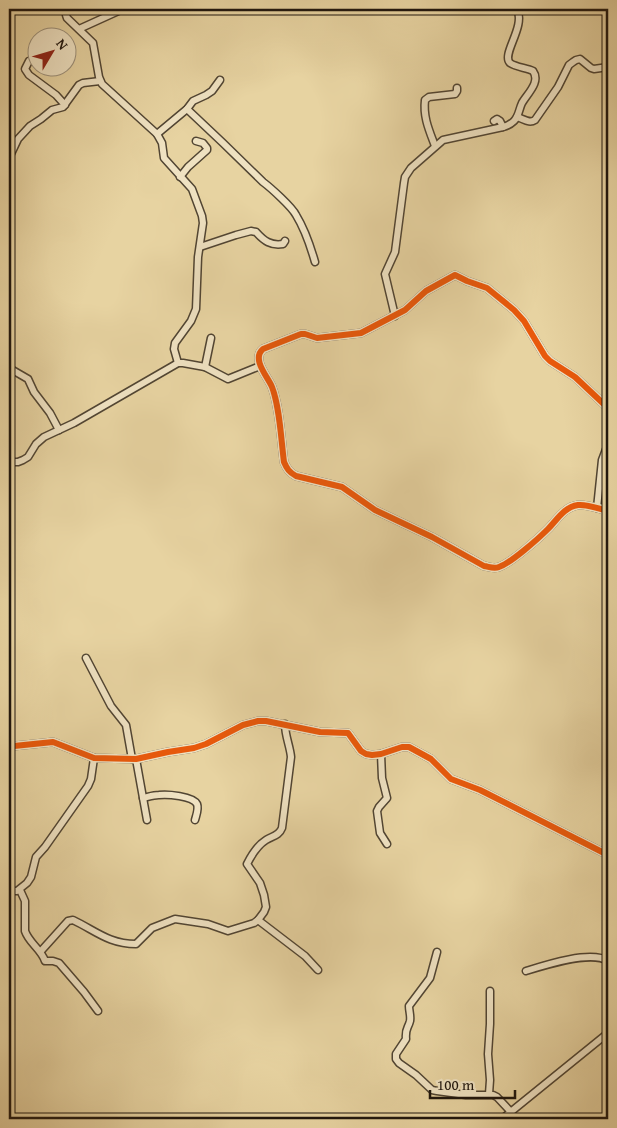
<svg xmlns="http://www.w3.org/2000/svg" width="617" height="1128" viewBox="0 0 617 1128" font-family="'Gentium Book Plus',serif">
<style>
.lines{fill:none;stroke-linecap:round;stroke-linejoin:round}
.minor-casing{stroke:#514533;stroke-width:9}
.minor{stroke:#efe2c2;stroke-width:6}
.cycleway-casing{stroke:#efe2c2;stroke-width:9}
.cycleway{stroke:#e8590c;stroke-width:6}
</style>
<rect width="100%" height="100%" fill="#e7d3a1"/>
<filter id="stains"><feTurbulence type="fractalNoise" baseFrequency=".004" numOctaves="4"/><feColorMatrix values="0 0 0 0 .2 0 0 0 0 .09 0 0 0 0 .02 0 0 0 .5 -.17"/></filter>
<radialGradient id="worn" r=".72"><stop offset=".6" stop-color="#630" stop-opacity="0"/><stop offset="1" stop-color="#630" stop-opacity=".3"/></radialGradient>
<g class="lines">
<g class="minor-casing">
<g id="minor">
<path d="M67,9l-1,6 1,3 26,25 6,34 3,7 55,50 5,9 2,15 28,31 10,27 1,7 -5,34 -2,52 -5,12 -16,22 -1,6 4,14"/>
<path d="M79,29l44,-20"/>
<path d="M29,61l-4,8 4,6 27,20 9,10"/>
<path d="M187,109l36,34 40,39c8,6 29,25 33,33 8,13 15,33 19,47"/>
<path d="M517,117c7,2 12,7 18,3l23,-33 11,-22 4,-3 3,-2 4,-1 11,9 3,1 14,-2"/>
<path d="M494,121l3,-2 3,2 3,6"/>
<path d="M157,134l30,-25 6,-8 13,-6 6,-4 8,-11"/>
<path d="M435,146c-6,-16 -12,-29 -10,-46l4,-3 26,-3 2,-3v-3"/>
<path d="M9,158l9,-19 12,-13 11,-7 11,-9 11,-3 16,-22 4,-2 17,-2"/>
<path d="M180,177l8,-10 19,-17v-2l-4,-5 -7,-2"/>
<path d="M200,247l36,-12 15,-4 5,1c8,9 15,14 27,12l2,-3"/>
<path d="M395,316l-10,-42 10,-22 9,-69 1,-6 6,-9 32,-28 60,-13c4,-1 8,-3 11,-6 5,-5 5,-12 8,-18 5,-9 19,-21 11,-32 -6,-3 -18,-4 -23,-8 -9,-9 16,-36 7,-54"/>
<path d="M205,367l6,-29"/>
<path d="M9,368l19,11 6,13 16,21 9,17"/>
<path d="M608,408l-33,-31 -25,-16 -5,-5 -21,-35 -10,-11 -27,-22 -20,-7 -12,-6 -29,16 -21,19 -44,23 -44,5 -12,-4h-4l-38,15c-12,10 5,28 9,38 8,21 9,53 12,75 3,7 5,10 12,14l46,11 33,23 57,27 52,29c6,1 10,3 15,1 12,-4 40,-29 49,-38 9,-9 16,-22 30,-24 10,-1 21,4 30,6"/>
<path d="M9,462h9l5,-2 5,-3 8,-13 8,-7 30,-14 104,-60h5l22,4 23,12 32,-13"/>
<path d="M597,508l5,-48 6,-16"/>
<path d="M86,658l25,48 15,19 6,34"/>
<path d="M9,743l5,3 39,-4 41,16 42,1 32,-7 26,-4 12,-4 37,-19 15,-4h8l54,11 28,1 13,18 5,3 6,1 9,-1 21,-7h7l22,12 20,20 29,11 128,65"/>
<path d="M381,754l1,24 5,20 -8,9 -2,4 3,22 7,11"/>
<path d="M136,759l11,61"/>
<path d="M143,798c5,-1 10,-3 16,-3 8,-1 34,1 38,9 2,5 -1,12 -2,16"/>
<path d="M20,890l5,11v30c4,12 16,18 20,30h8l6,2 25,29 14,19"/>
<path d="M9,891h8l10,-8 4,-6 5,-20 9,-10 43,-61 3,-7 3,-21"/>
<path d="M258,920l47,36 13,14"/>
<path d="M41,951l27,-30 5,-1c23,11 36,24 63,24l16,-16 23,-9 33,5 20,7 26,-8 4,-3 6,-8 2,-5 -2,-12 -4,-12 -13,-19c4,-8 11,-19 19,-24 6,-4 13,-4 16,-12l9,-71c-1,-11 -6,-21 -6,-33"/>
<path d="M437,952l-7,26 -21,28c0,5 2,10 1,15 -2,8 -5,7 -4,18l-10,15v5l3,4 17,12 16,15 5,1 29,4h27l4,2 14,15"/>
<path d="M526,971c19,-6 65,-21 82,-10"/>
<path d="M489,1094l1,-14 -2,-26 2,-30v-33"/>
<path d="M502,1119l106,-86"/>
</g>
</g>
<use href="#minor" class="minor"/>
<g class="cycleway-casing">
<g id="cycleway">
<path d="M608,408l-33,-31 -25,-16 -5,-5 -21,-35 -10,-11 -27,-22 -20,-7 -12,-6 -29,16 -21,19 -44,23 -44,5 -12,-4h-4l-38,15c-12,10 5,28 9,38 8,21 9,53 12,75 3,7 5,10 12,14l46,11 33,23 57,27 52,29c6,1 10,3 15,1 12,-4 40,-29 49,-38 9,-9 16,-22 30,-24 10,-1 21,4 30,6"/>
<path d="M9,743l5,3 39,-4 41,16 42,1 32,-7 26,-4 12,-4 37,-19 15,-4h8l54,11 28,1 13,18 5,3 6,1 9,-1 21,-7h7l22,12 20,20 29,11 128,65"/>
</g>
</g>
<use href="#cycleway" class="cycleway"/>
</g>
<rect width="617" height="1128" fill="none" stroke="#e7d3a1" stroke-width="30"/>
<rect x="10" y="10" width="597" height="1108" fill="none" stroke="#1f160e" stroke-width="2.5"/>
<rect x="15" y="15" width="587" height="1098" fill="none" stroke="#1f160e"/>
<g transform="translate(52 52) rotate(52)"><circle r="24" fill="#efe2c2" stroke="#9c907a"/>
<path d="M0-4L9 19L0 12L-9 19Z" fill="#8f2418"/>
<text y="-8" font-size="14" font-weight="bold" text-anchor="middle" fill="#1f160e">N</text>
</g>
<path d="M430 1090v8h85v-8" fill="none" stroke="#1f160e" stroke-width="2.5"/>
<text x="437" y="1090" font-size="15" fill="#1f160e" stroke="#efe2c2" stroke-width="4" paint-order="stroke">100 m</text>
<rect width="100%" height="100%" filter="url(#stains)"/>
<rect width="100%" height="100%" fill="url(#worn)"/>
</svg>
